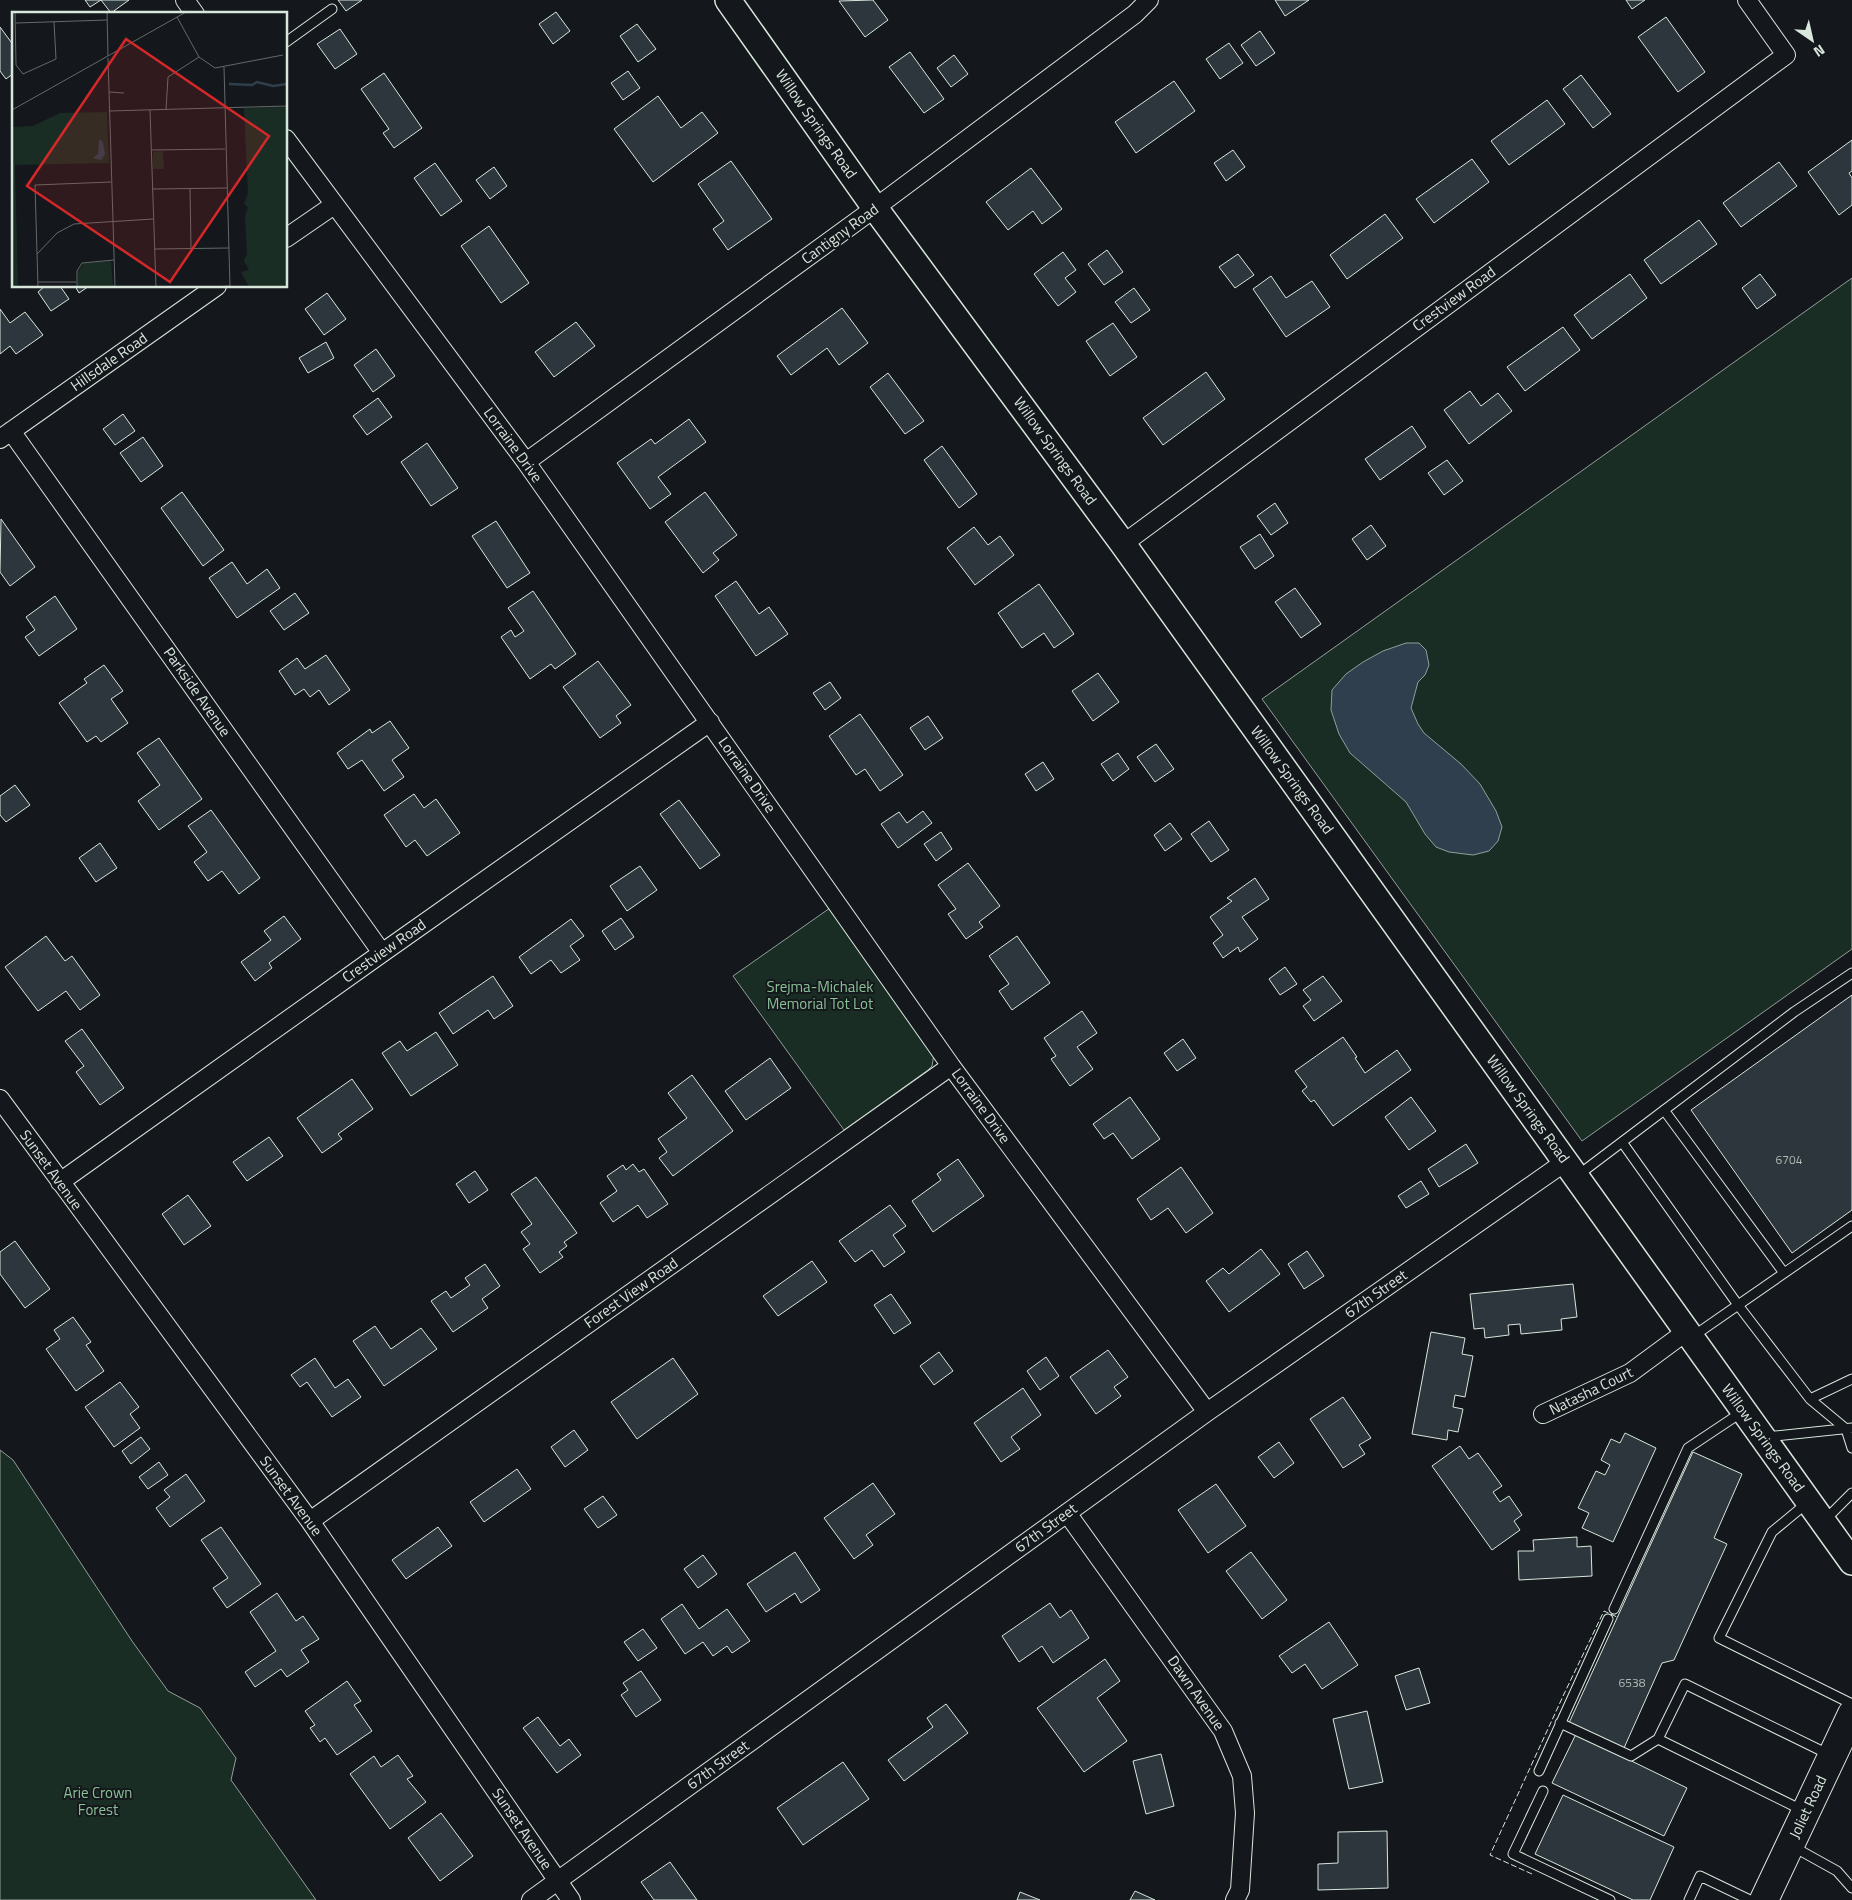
<svg xmlns="http://www.w3.org/2000/svg" width="1852" height="1900" font-family="'Titillium Web',sans-serif">
  <style>
    .green { fill: #1a2d24; stroke: #939e99 }
    .water { fill: #2f3f4d; stroke: #939e99 }
    .building { fill: #2c363c; stroke: #d8e6dc }
    .lines { fill: none; stroke-linecap: round; stroke-linejoin: round }
    .lane-casing { stroke: #d8e6dc; stroke-width: 11 }
    .street-casing { stroke: #d8e6dc; stroke-width: 20 }
    .secondary-casing { stroke: #d8e6dc; stroke-width: 28 }
    .primary-casing { stroke: #d8e6dc; stroke-width: 30 }
    .lane { stroke: #14181c; stroke-width: 9 }
    .street { stroke: #14181c; stroke-width: 18 }
    .secondary { stroke: #14181c; stroke-width: 25 }
    .primary { stroke: #14181c; stroke-width: 28 }
    .fence { stroke: #d8e6dc; stroke-width: 1; stroke-dasharray: 6 2.5; stroke-linecap: butt }
    .labels { text-anchor: middle; stroke-width: 4; stroke-linejoin: round; paint-order: stroke }
    .number-label { font-size: 12px; fill: #adbab4 }
    .street-label { font-size: 15px; fill: #d8e6dc; stroke: #14181c }
    .park-label { font-size: 15px; fill: #8ac095; stroke: #14181c }
    .inset-river { fill: none; stroke: #2f3f4d; stroke-width: 2.5 }
    .inset-road { fill: none; stroke: #626a69; stroke-width: 1 }
    .view { fill: #d62828; fill-opacity: 0.15; stroke: #d62828; stroke-width: 2.5 }
    .inset-edge { fill: none; stroke: #d8e6dc; stroke-width: 2.5 }
  </style>
  <rect width="100%" height="100%" fill="#14181c"/>
  <path class="green" d="M1852 278V949L1582 1141 1262 699Z
    M830 908 934 1054 932 1066 928 1070 844 1130 733 976Z
    M0 1450 13 1460 132 1641 168 1691 200 1708 236 1758 231 1780 316 1900H0Z"/>
  <path class="water" d="M1406 643H1419L1426 650 1429 665 1425 675 1418 682 1411 708 1418 724 1424 733 1461 764 1480 784 1496 811 1502 827 1498 841 1489 851 1473 855 1449 852 1436 847 1425 834 1406 802 1350 753 1339 734 1331 710 1332 690 1346 674 1363 662 1383 651Z"/>
  <path class="building" d="M85 0H101L90 7Z
    M101 0H129L111 13Z
    M338 0H362L346 11Z
    M873 0 888 20 865 37 839 1Z
    M1275 0H1309L1285 16Z
    M1626 0H1645L1632 9Z
    M556 12 570 31 553 44 539 24Z
    M1666 17 1705 72 1678 92 1638 37Z
    M637 24 656 49 638 62 620 36Z
    M0 27 14 46V73L6 79 0 71Z
    M340 29 357 54 335 69 317 44Z
    M1260 31 1275 53 1256 66 1241 45Z
    M1229 43 1243 63 1220 79 1206 59Z
    M910 52 944 99 924 113 889 67Z
    M954 55 968 74 951 87 937 68Z
    M628 71 640 88 623 100 611 83Z
    M384 73 422 128 394 148 383 133 389 129 361 89Z
    M1581 75 1611 114 1593 128 1563 89Z
    M1174 81 1195 111 1136 153 1115 122Z
    M658 96 681 128 702 112 718 133 653 182 614 129Z
    M1547 100 1565 124 1509 165 1491 141Z
    M1852 140V171L1849 173 1852 178V205L1839 215 1808 172Z
    M1233 150 1245 167 1226 181 1214 163Z
    M1472 159 1489 182 1434 223 1416 199Z
    M731 161 772 219 728 250 713 229 724 221 698 184Z
    M1779 162 1797 186 1741 227 1723 203Z
    M435 163 462 201 441 216 414 178Z
    M494 167 507 186 490 199 476 180Z
    M1031 168 1062 209 1042 224 1033 211 1008 230 986 202Z
    M1385 214 1403 238 1347 279 1330 255Z
    M1699 220 1717 244 1661 284 1644 260Z
    M489 226 529 283 501 303 461 246Z
    M1107 250 1123 272 1104 285 1088 264Z
    M1063 252 1076 270 1065 278 1076 292 1058 306 1034 274Z
    M1238 254 1254 275 1235 288 1219 267Z
    M1630 274 1647 298 1592 339 1574 315Z
    M1760 274 1776 295 1757 309 1742 288Z
    M1271 276 1286 298 1312 281 1330 307 1286 337 1253 289Z
    M45 286H60L69 299 51 311 38 292Z
    M75 286H89L79 293Z
    M1134 288 1150 310 1131 323 1115 302Z
    M327 293 346 319 324 335 305 309Z
    M842 308 868 343 839 365 827 348 791 375 777 356Z
    M0 309 10 323 25 312 43 335 16 354 10 346 0 354Z
    M576 322 595 346 554 377 535 352Z
    M1113 323 1137 357 1110 376 1086 341Z
    M1563 327 1580 350 1525 391 1507 367Z
    M326 342 334 358 308 373 299 358Z
    M376 349 395 376 373 392 354 365Z
    M1206 372 1225 399 1163 445 1143 418Z
    M888 373 924 421 905 434 870 387Z
    M1470 391 1481 406 1498 393 1512 411 1469 444 1444 410Z
    M378 398 392 417 367 435 353 416Z
    M123 414 135 431 115 445 103 429Z
    M689 419 706 442 658 477 671 494 650 509 617 463 651 439 655 444Z
    M1412 426 1426 447 1380 480 1365 459Z
    M143 437 163 466 141 482 120 453Z
    M427 443 458 488 431 506 401 462Z
    M942 446 977 494 959 508 924 460Z
    M1447 460 1463 481 1444 495 1428 473Z
    M182 492 224 550 203 566 161 508Z
    M705 492 737 535 713 553 719 560 703 573 665 522Z
    M1275 503 1288 523 1271 535 1257 516Z
    M1 519 35 567 10 586 0 572Z
    M496 521 530 573 507 588 472 536Z
    M1371 525 1386 546 1367 560 1352 539Z
    M974 527 988 545 1000 536 1014 555 975 585 947 548Z
    M1260 534 1274 556 1255 569 1240 547Z
    M232 562 247 584 267 569 280 588 237 618 209 578Z
    M736 581 759 614 769 607 788 634 756 656 715 596Z
    M1039 584 1074 634 1054 648 1044 633 1022 648 998 613Z
    M1295 588 1321 624 1301 638 1275 602Z
    M533 591 576 654 555 669 551 664 530 679 501 637 511 630 515 637 524 631 508 608Z
    M295 593 309 613 284 630 270 611Z
    M55 596 77 629 39 656 25 637 35 630 26 617Z
    M326 655 350 690 329 705 319 690 310 697 304 689 295 695 279 671 297 658 305 669Z
    M598 661 631 705 616 716 621 723 600 738 563 687Z
    M104 665 123 691 111 699 128 723 101 742 96 736 87 742 59 703 87 683 84 679Z
    M1098 673 1119 702 1093 721 1072 691Z
    M830 682 841 698 825 710 813 693Z
    M860 714 903 775 880 791 865 769 856 775 829 736Z
    M928 716 943 738 925 750 910 728Z
    M390 721 409 748 392 760 404 777 384 791 362 760 348 769 337 753 370 729 372 733Z
    M159 738 202 799 159 830 138 801 160 785 137 753Z
    M1156 744 1174 769 1155 782 1137 757Z
    M1118 753 1129 769 1113 781 1101 764Z
    M1043 762 1054 779 1036 791 1025 774Z
    M15 785 30 805 6 822 0 815V796Z
    M414 794 424 808 436 799 460 833 427 856 415 840 406 847 384 815Z
    M679 800 720 855 700 869 660 814Z
    M211 810 260 878 239 894 222 871 208 881 194 862 207 852 188 826Z
    M923 811 932 823 898 848 881 824 899 812 907 823Z
    M1209 821 1229 850 1211 862 1191 834Z
    M1170 823 1182 839 1165 851 1154 835Z
    M941 832 952 849 936 861 924 844Z
    M100 843 117 868 96 882 79 858Z
    M968 863 1000 906 979 922 983 927 966 939 948 914 956 909 938 885Z
    M640 866 657 890 627 911 610 886Z
    M1255 878 1269 899 1242 917 1258 939 1240 952 1238 947 1223 958 1213 943 1223 935 1210 917 1232 901 1227 898Z
    M284 916 301 939 269 963 272 968 255 981 241 962 271 940 264 931Z
    M621 918 634 937 615 950 602 931Z
    M571 919 584 936 570 946 580 960 561 973 551 960 531 974 519 957Z
    M46 936 65 961 72 956 100 995 80 1010 66 991 38 1011 5 967Z
    M1017 936 1050 983 1012 1010 999 991 1009 984 989 956Z
    M1285 967 1297 984 1280 995 1269 979Z
    M493 976 513 1006 494 1019 488 1010 453 1034 439 1013Z
    M1323 976 1342 1001 1314 1021 1303 1006 1311 1000 1303 990Z
    M1852 995V1210L1792 1253 1691 1110Z
    M1082 1011 1097 1033 1077 1047 1093 1069 1070 1086 1051 1059 1056 1056 1044 1038Z
    M82 1029 124 1088 100 1105 76 1072 84 1066 65 1041Z
    M436 1032 458 1065 411 1096 382 1053 400 1041 407 1051Z
    M1343 1037 1357 1057 1355 1058 1365 1073 1397 1050 1411 1070 1333 1126 1314 1100 1311 1102 1302 1091 1307 1087 1295 1071Z
    M1183 1039 1196 1058 1177 1071 1164 1053Z
    M770 1058 791 1088 746 1120 725 1091Z
    M692 1075 733 1131 673 1176 659 1158 667 1152 658 1139 687 1118 668 1093Z
    M352 1079 373 1109 338 1134 342 1139 322 1153 297 1118Z
    M1130 1097 1160 1139 1132 1159 1113 1133 1104 1139 1093 1124Z
    M1411 1097 1436 1131 1409 1150 1385 1117Z
    M269 1137 283 1156 247 1181 233 1162Z
    M1466 1144 1478 1163 1439 1187 1428 1169Z
    M958 1159 984 1196 933 1232 912 1201 941 1180 937 1174Z
    M633 1164 639 1172 644 1169 668 1204 647 1218 638 1205 613 1222 600 1203 617 1191 607 1176 623 1165 626 1170Z
    M1181 1167 1213 1213 1186 1233 1168 1208 1151 1220 1137 1199Z
    M475 1171 488 1190 469 1203 456 1184Z
    M536 1177 577 1233 564 1242 567 1246 559 1252 563 1257 540 1273 523 1249 530 1244 521 1232 532 1224 511 1194Z
    M1421 1181 1429 1194 1406 1208 1398 1196Z
    M188 1195 211 1226 184 1245 162 1214Z
    M890 1205 906 1226 893 1235 905 1252 884 1267 872 1250 855 1262 839 1241Z
    M15 1241 50 1289 25 1308 0 1274V1252Z
    M1261 1249 1280 1274 1229 1312 1206 1281 1223 1268 1229 1274Z
    M1307 1251 1324 1276 1304 1289 1288 1264Z
    M812 1261 827 1282 778 1316 763 1296Z
    M485 1264 500 1286 482 1299 488 1308 453 1332 431 1301 446 1291 451 1298 470 1285 465 1278Z
    M1573 1284 1577 1317 1561 1319 1562 1330 1521 1334 1520 1324 1508 1325 1509 1335 1485 1338 1484 1328 1474 1329 1470 1294Z
    M891 1294 911 1323 894 1334 874 1305Z
    M73 1317 91 1342 86 1345 104 1371 76 1391 46 1349 60 1339 54 1330Z
    M375 1326 391 1349 421 1328 437 1349 384 1386 353 1341Z
    M1431 1332 1465 1338 1462 1354 1473 1356 1465 1397 1455 1395 1453 1407 1463 1409 1458 1432 1448 1430 1447 1440 1412 1434Z
    M1108 1350 1128 1377 1114 1387 1121 1396 1096 1414 1070 1377Z
    M939 1352 953 1371 934 1385 920 1366Z
    M1046 1357 1059 1376 1040 1390 1027 1371Z
    M315 1358 335 1388 348 1379 361 1397 332 1417 307 1382 300 1387 291 1375Z
    M673 1358 698 1394 637 1439 611 1402Z
    M120 1382 139 1407 130 1414 140 1428 114 1447 85 1407Z
    M1023 1388 1041 1415 1011 1437 1020 1449 1001 1462 974 1423Z
    M1343 1397 1371 1438 1359 1445 1365 1454 1343 1468 1310 1419Z
    M574 1430 588 1450 565 1467 551 1447Z
    M1625 1433 1656 1448 1613 1542 1582 1528 1589 1513 1578 1508 1596 1471 1605 1475 1610 1465 1601 1460 1611 1439 1620 1443Z
    M141 1437 150 1449 131 1464 122 1451Z
    M1279 1442 1294 1463 1274 1478 1258 1457Z
    M1460 1446 1469 1459 1478 1453 1502 1486 1493 1492 1500 1502 1509 1496 1522 1515 1514 1521 1520 1530 1492 1550 1432 1466Z
    M1693 1452 1742 1474 1714 1538 1727 1544 1674 1660 1662 1663 1624 1748 1569 1723Z
    M159 1462 168 1475 148 1489 139 1477Z
    M517 1469 531 1489 484 1522 470 1502Z
    M186 1474 205 1501 170 1527 156 1508 170 1497 164 1490Z
    M873 1483 895 1514 866 1535 873 1545 854 1559 824 1518Z
    M1216 1484 1246 1526 1208 1553 1178 1510Z
    M603 1496 617 1515 598 1528 584 1509Z
    M221 1527 261 1584 227 1608 213 1588 228 1578 201 1540Z
    M438 1527 452 1546 406 1579 392 1560Z
    M1577 1537V1547L1591 1546 1592 1576 1519 1580 1518 1551H1534L1533 1540Z
    M795 1552 820 1590 801 1603 795 1593 766 1612 747 1584Z
    M1251 1552 1287 1600 1262 1619 1226 1571Z
    M703 1555 717 1574 698 1588 684 1569Z
    M277 1593 296 1621 303 1616 319 1639 301 1650 309 1662 287 1677 281 1669 255 1687 245 1672 276 1651 250 1612Z
    M1050 1603 1060 1618 1071 1610 1089 1638 1053 1663 1042 1646 1019 1662 1002 1636Z
    M682 1604 699 1629 727 1609 750 1641 732 1653 727 1646 713 1656 703 1642 685 1654 661 1619Z
    M1329 1622 1358 1665 1322 1689 1305 1664 1292 1673 1279 1656Z
    M643 1629 657 1648 638 1661 624 1642Z
    M1105 1659 1120 1681 1097 1698 1127 1741 1084 1772 1037 1708Z
    M1419 1668 1430 1703 1406 1710 1395 1676Z
    M641 1671 661 1700 636 1717 621 1695 628 1690 623 1683Z
    M347 1681 361 1701 354 1705 372 1731 337 1755 325 1738 320 1742 310 1728 315 1725 305 1711Z
    M946 1704 968 1733 904 1781 888 1760 933 1727 927 1718Z
    M1367 1711 1383 1782 1349 1789 1333 1719Z
    M538 1717 560 1746 569 1739 581 1755 557 1773 523 1728Z
    M1576 1734 1687 1788 1664 1836 1552 1783Z
    M1161 1754 1174 1806 1146 1814 1133 1761Z
    M398 1755 413 1776 407 1779 426 1802 390 1829 350 1774 374 1756 381 1767Z
    M843 1762 869 1799 803 1845 777 1808Z
    M1563 1795 1674 1847 1650 1900H1633L1535 1854Z
    M441 1813 473 1856 440 1881 408 1838Z
    M1387 1831 1388 1888 1318 1890V1864L1338 1863V1832Z
    M670 1862 697 1900H654L641 1882Z
    M1135 1891 1155 1900H1130Z
    M1020 1892 1040 1900H1017Z"/>
  <g class="lines">
    <defs>
      <path id="lane" d="M286 42 332 9
        M1664 1110 1784 1273
        M1622 1142 1738 1305 1810 1399 1846 1429 1852 1448
        M1577 1176 1794 1012 1852 973
        M1692 1337 1852 1226
        M1810 1399 1852 1379
        M1765 1437 1852 1428
        M1807 1503 1772 1532 1719 1638 1852 1704
        M1824 1521 1852 1493
        M1614 1609 1688 1448 1742 1412
        M1560 1723 1631 1756 1658 1739
        M1539 1771 1608 1619
        M1543 1791 1513 1854 1610 1900
        M1804 1811 1658 1739 1685 1684 1830 1755
        M1792 1846 1837 1871 1852 1888
        M1689 1900 1700 1876 1750 1900"/>
      <path id="street" d="M185 0 195 14
        M286 139 526 462 951 1066 1207 1412
        M286 238 334 205
        M11 431 382 953
        M0 439 217 286
        M526 462 875 208 1135 14 1149 0
        M1123 544 1786 55 1747 0
        M0 1099 310 1521 571 1900
        M60 1182 382 953 710 722
        M1543 1414 1630 1373 1687 1331
        M1067 1513 1223 1731 1242 1776 1245 1813 1240 1890 1235 1900
        M310 1521 951 1066
        M531 1900 1207 1412 1565 1162"/>
      <path id="secondary" d="M728 0 875 208 1123 544 1852 1562"/>
      <path id="primary" d="M1764 1900 1852 1714"/>
    </defs>
    <use href="#lane" class="lane-casing"/>
    <use href="#street" class="street-casing"/>
    <use href="#secondary" class="secondary-casing"/>
    <use href="#primary" class="primary-casing"/>
    <use href="#lane" class="lane"/>
    <use href="#street" class="street"/>
    <use href="#secondary" class="secondary"/>
    <use href="#primary" class="primary"/>
    <path class="fence" d="M1532 1874 1490 1855 1564 1694 1604 1611 1617 1617"/>
  </g>
  <g class="labels">
    <g class="number-label">
      <text x="1789" y="1164">6704</text>
      <text x="1632" y="1687">6538</text>
    </g>
    <g class="street-label">
      <text transform="translate(816 124) rotate(55)" y="5">Willow Springs Road</text>
      <text transform="translate(840 234) rotate(-36)" y="5">Cantigny Road</text>
      <text transform="translate(1454 299) rotate(-36)" y="5">Crestview Road</text>
      <text transform="translate(109 362) rotate(-35)" y="5">Hillsdale Road</text>
      <text transform="translate(513 445) rotate(54)" y="5">Lorraine Drive</text>
      <text transform="translate(1055 451) rotate(54)" y="5">Willow Springs Road</text>
      <text transform="translate(197 692) rotate(55)" y="5">Parkside Avenue</text>
      <text transform="translate(747 775) rotate(55)" y="5">Lorraine Drive</text>
      <text transform="translate(1292 780) rotate(54)" y="5">Willow Springs Road</text>
      <text transform="translate(384 951) rotate(-35)" y="5">Crestview Road</text>
      <text transform="translate(981 1106) rotate(54)" y="5">Lorraine Drive</text>
      <text transform="translate(1528 1109) rotate(54)" y="5">Willow Springs Road</text>
      <text transform="translate(51 1170) rotate(54)" y="5">Sunset Avenue</text>
      <text transform="translate(631 1293) rotate(-35)" y="5">Forest View Road</text>
      <text transform="translate(1376 1294) rotate(-35)" y="5">67th Street</text>
      <text transform="translate(1591 1391) rotate(-26)" y="5">Natasha Court</text>
      <text transform="translate(1763 1438) rotate(54)" y="5">Willow Springs Road</text>
      <text transform="translate(291 1496) rotate(54)" y="5">Sunset Avenue</text>
      <text transform="translate(1046 1528) rotate(-36)" y="5">67th Street</text>
      <text transform="translate(1196 1693) rotate(55)" y="5">Dawn Avenue</text>
      <text transform="translate(718 1765) rotate(-36)" y="5">67th Street</text>
      <text transform="translate(1808 1807) rotate(-65)" y="5">Joliet Road</text>
      <text transform="translate(522 1829) rotate(56)" y="5">Sunset Avenue</text>
    </g>
    <g class="park-label">
      <text x="820" y="992">Srejma-Michalek<tspan x="820" dy="17">Memorial Tot Lot</tspan></text>
      <text x="98" y="1798">Arie Crown<tspan x="98" dy="17">Forest</tspan></text>
    </g>
  </g>
  <g transform="translate(12 12)">
    <rect width="275" height="275" fill="#14181c"/>
    <path d="M275 95V275H237L229 260 237 258 232 249 235 242 233 205 236 195 232 192 236 181 232 96ZM95 100 97 151 3 153 6 275H0V115L21 114 48 101ZM151 139 152 157H141V140ZM99 249 101 275H66V260L72 251Z" fill="#1a2d24"/>
    <path d="M87 127 91 130 93 142 89 148 81 146 86 142Z" fill="#2f3f4d"/>
    <path class="inset-river" d="M217 72 240 73 245 70 261 74 275 72"/>
    <path class="inset-road" d="M3 0 4 53 11 62 44 47 42 10M95 0 96 44M165 5 187 45 203 56 271 43M4 11 95 8M96 46 103 275M212 55 218 275M97 80 112 81M0 98 174 0M138 98 144 275M154 98 156 65 187 45M97 99 275 94M140 138 213 137M141 177 215 176M178 177 179 236M143 237 217 236M25 242 45 221 62 212 141 207M26 270H64M26 275 23 173 99 170M65 275V259L70 251 102 248M199 275 218 274"/>
    <path class="view" d="M114 27 257 124 158 270 15 174Z"/>
    <rect width="275" height="275" class="inset-edge"/>
  </g>
  <g transform="translate(1812 40) rotate(146)" stroke="#14181c" stroke-width="4" paint-order="stroke">
  <path d="M0-4L9 19L0 12L-9 19Z" fill="#d8e6dc"/>
  <text y="-8" font-size="14" font-weight="bold" text-anchor="middle" fill="#d8e6dc">N</text>
  </g>
</svg>
